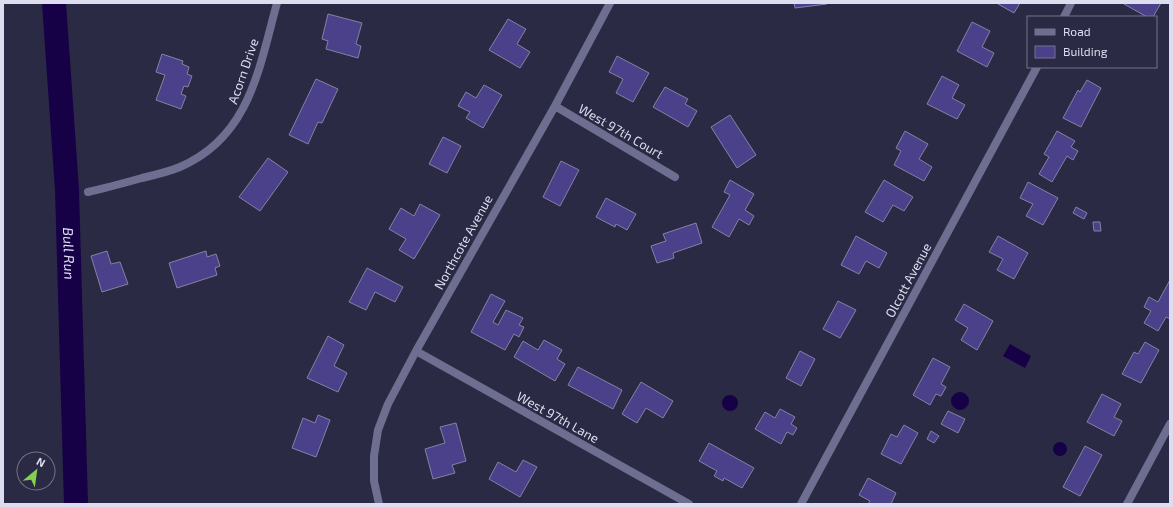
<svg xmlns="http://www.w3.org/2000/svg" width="1173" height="507" font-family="'Exo 2',sans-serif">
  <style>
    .water { fill: #160046 }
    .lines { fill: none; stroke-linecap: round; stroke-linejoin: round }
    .river { stroke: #160046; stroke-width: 24 }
    .building { fill: #4a418a; stroke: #8382a3 }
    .street { stroke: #6e6e90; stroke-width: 8 }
    .labels { text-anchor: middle; stroke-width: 3; stroke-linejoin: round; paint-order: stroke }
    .street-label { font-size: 13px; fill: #ddddef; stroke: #2b2a45 }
    .water-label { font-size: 14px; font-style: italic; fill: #e1e1f6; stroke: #2b2a45 }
  </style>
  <rect width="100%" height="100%" fill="#2b2a45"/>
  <path class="water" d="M1010 344 1031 356 1025 368 1003 356Z
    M951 401a9 9 0 1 1 18 0a9 9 0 1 1-18 0Z
    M722 403a8 8 0 1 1 16 0a8 8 0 1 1-16 0Z
    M1053 449a7 7 0 1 1 14 0a7 7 0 1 1-14 0Z"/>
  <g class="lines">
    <path class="river" id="s1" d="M54 3 67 190 76 504"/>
  </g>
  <path class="building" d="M794 3H827V4L795 8Z
    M998 3H1020L1014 13 998 4Z
    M1125 3H1161L1153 17H1147L1124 4Z
    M328 14 362 23 356 44 361 46 358 58 326 49 328 41 322 39Z
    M508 19 526 29 517 44 530 52 520 68 489 50Z
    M972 22 990 31 982 47 994 53 987 67 957 51Z
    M162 54 183 61 182 64 189 67 187 74 192 76 188 87 184 86 181 94 186 96 181 109 156 100 165 75 156 72Z
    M617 56 649 73 633 102 616 93 623 79 609 72Z
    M942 76 959 85 952 98 965 105 957 119 927 104Z
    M316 79 338 89 322 123 318 122 308 144 289 135Z
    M1087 80 1101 88 1081 127 1063 118 1078 90 1080 92Z
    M484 85 502 95 483 128 466 118 470 112 458 106 466 92 476 98Z
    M665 87 688 99 685 104 697 111 688 127 653 107Z
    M730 115 756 155 737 168 711 127Z
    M905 131 928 144 919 159 932 167 924 181 894 165 901 151 896 148Z
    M1057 131 1075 141 1071 147 1078 151 1073 160 1067 156 1052 182 1039 174 1049 157 1044 154Z
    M443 137 461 146 447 173 429 164Z
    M268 158 288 172 260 211 239 197Z
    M561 161 579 170 560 206 543 197Z
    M730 180 754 194 745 210 754 216 749 225 739 219 729 237 712 227 730 195 724 192Z
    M884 180 913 197 904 211 893 205 883 222 865 212Z
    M1028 182 1058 198 1043 225 1026 216 1033 204 1020 198Z
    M606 198 636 214 627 230 616 224 615 227 596 217Z
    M420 204 440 215 414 259 399 250 406 239 389 229 401 208 414 216Z
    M1076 207 1087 213 1084 219 1073 213Z
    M1093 222H1100L1101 231H1094Z
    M696 223 702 243 673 253 674 258 657 263 651 246 666 241 663 234Z
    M856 236 887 253 879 268 866 261 859 274 841 265Z
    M998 236 1028 253 1014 279 997 270 1003 259 989 252Z
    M107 251 111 264 120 262 128 284 102 292 91 256Z
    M206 251 207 257 216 254 220 266 215 268 217 275 177 288 169 263Z
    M367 268 403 287 395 302 375 292 366 310 349 302Z
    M1170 280V319L1166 317 1158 331 1144 323 1151 311 1144 307 1149 297 1158 302Z
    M491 294 505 301 493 322 498 325 506 310 523 318 519 325 524 327 519 337 514 334 505 350 471 332Z
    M838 301 856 310 840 338 823 329Z
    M964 304 993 321 977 350 961 340 968 328 955 320Z
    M328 336 344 345 334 366 347 373 338 392 307 378Z
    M544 340 562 350 557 359 565 364 555 381 514 357 523 341 538 350Z
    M1145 342 1159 350 1141 383 1122 374 1134 352 1138 354Z
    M800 351 815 359 801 386 786 378Z
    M933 358 950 367 941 384 946 387 941 396 936 394 930 405 913 395Z
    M578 367 622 390 613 409 568 385Z
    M641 382 673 401 663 418 646 408 637 423 622 414Z
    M1102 394 1121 404 1114 417 1122 421 1114 436 1087 422Z
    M780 409 795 417 791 424 797 428 793 435 787 432 781 444 755 429 765 412 775 418Z
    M948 411 965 419 958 433 941 424Z
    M318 415 330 420 316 457 292 448 303 418 315 423Z
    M456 423 466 461 452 465 455 473 433 479 425 449 445 443 440 427Z
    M904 425 918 433 901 464 881 454 891 434 897 437Z
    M931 431 939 436 934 443 927 439Z
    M709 443 754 468 742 488 724 478 723 481 714 476 717 471 699 461Z
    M1085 446 1102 455 1080 496 1063 487Z
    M523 460 537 467 520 497 489 479 498 462 516 472Z
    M868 478 896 493 891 504H868L870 501 859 495Z"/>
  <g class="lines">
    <path class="street" d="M1064 17 1071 3
      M555 106 675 177
      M88 192C106 188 124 183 142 178 155 175 168 172 180 167 250 137 259 68 277 3
      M416 351 689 504
      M379 504 374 481V456L378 430 388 404 416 351 555 106 610 3
      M801 504 1037 67
      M1127 504 1170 424"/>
  </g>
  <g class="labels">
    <g class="street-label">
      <text transform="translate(243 71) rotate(-71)" y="5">Acorn Drive</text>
      <text transform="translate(621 131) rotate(30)" y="5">West 97th Court</text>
      <text transform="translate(463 242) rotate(-61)" y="5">Northcote Avenue</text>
      <text transform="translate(908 280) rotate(-62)" y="5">Olcott Avenue</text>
      <text transform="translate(558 417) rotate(29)" y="5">West 97th Lane</text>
    </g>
    <g class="water-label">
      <text dy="5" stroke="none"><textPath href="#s1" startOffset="251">Bull Run</textPath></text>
    </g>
  </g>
  <rect width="1173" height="507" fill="none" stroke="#ddddef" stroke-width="8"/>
  <rect x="1027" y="16" width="130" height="52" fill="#2b2a45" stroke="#727289"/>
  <rect x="1035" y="29" width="20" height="6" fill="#6e6e90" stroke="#727289"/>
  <text x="1063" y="36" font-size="12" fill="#ddddef">Road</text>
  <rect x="1035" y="46" width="20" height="12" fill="#4a418a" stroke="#727289"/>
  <text x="1063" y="56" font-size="12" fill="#ddddef">Building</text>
  <g transform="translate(36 471) rotate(29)"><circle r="19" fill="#2b2a45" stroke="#727289"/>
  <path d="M0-3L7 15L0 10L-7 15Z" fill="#81d050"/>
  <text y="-6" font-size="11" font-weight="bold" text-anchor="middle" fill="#ddddef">N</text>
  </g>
</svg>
